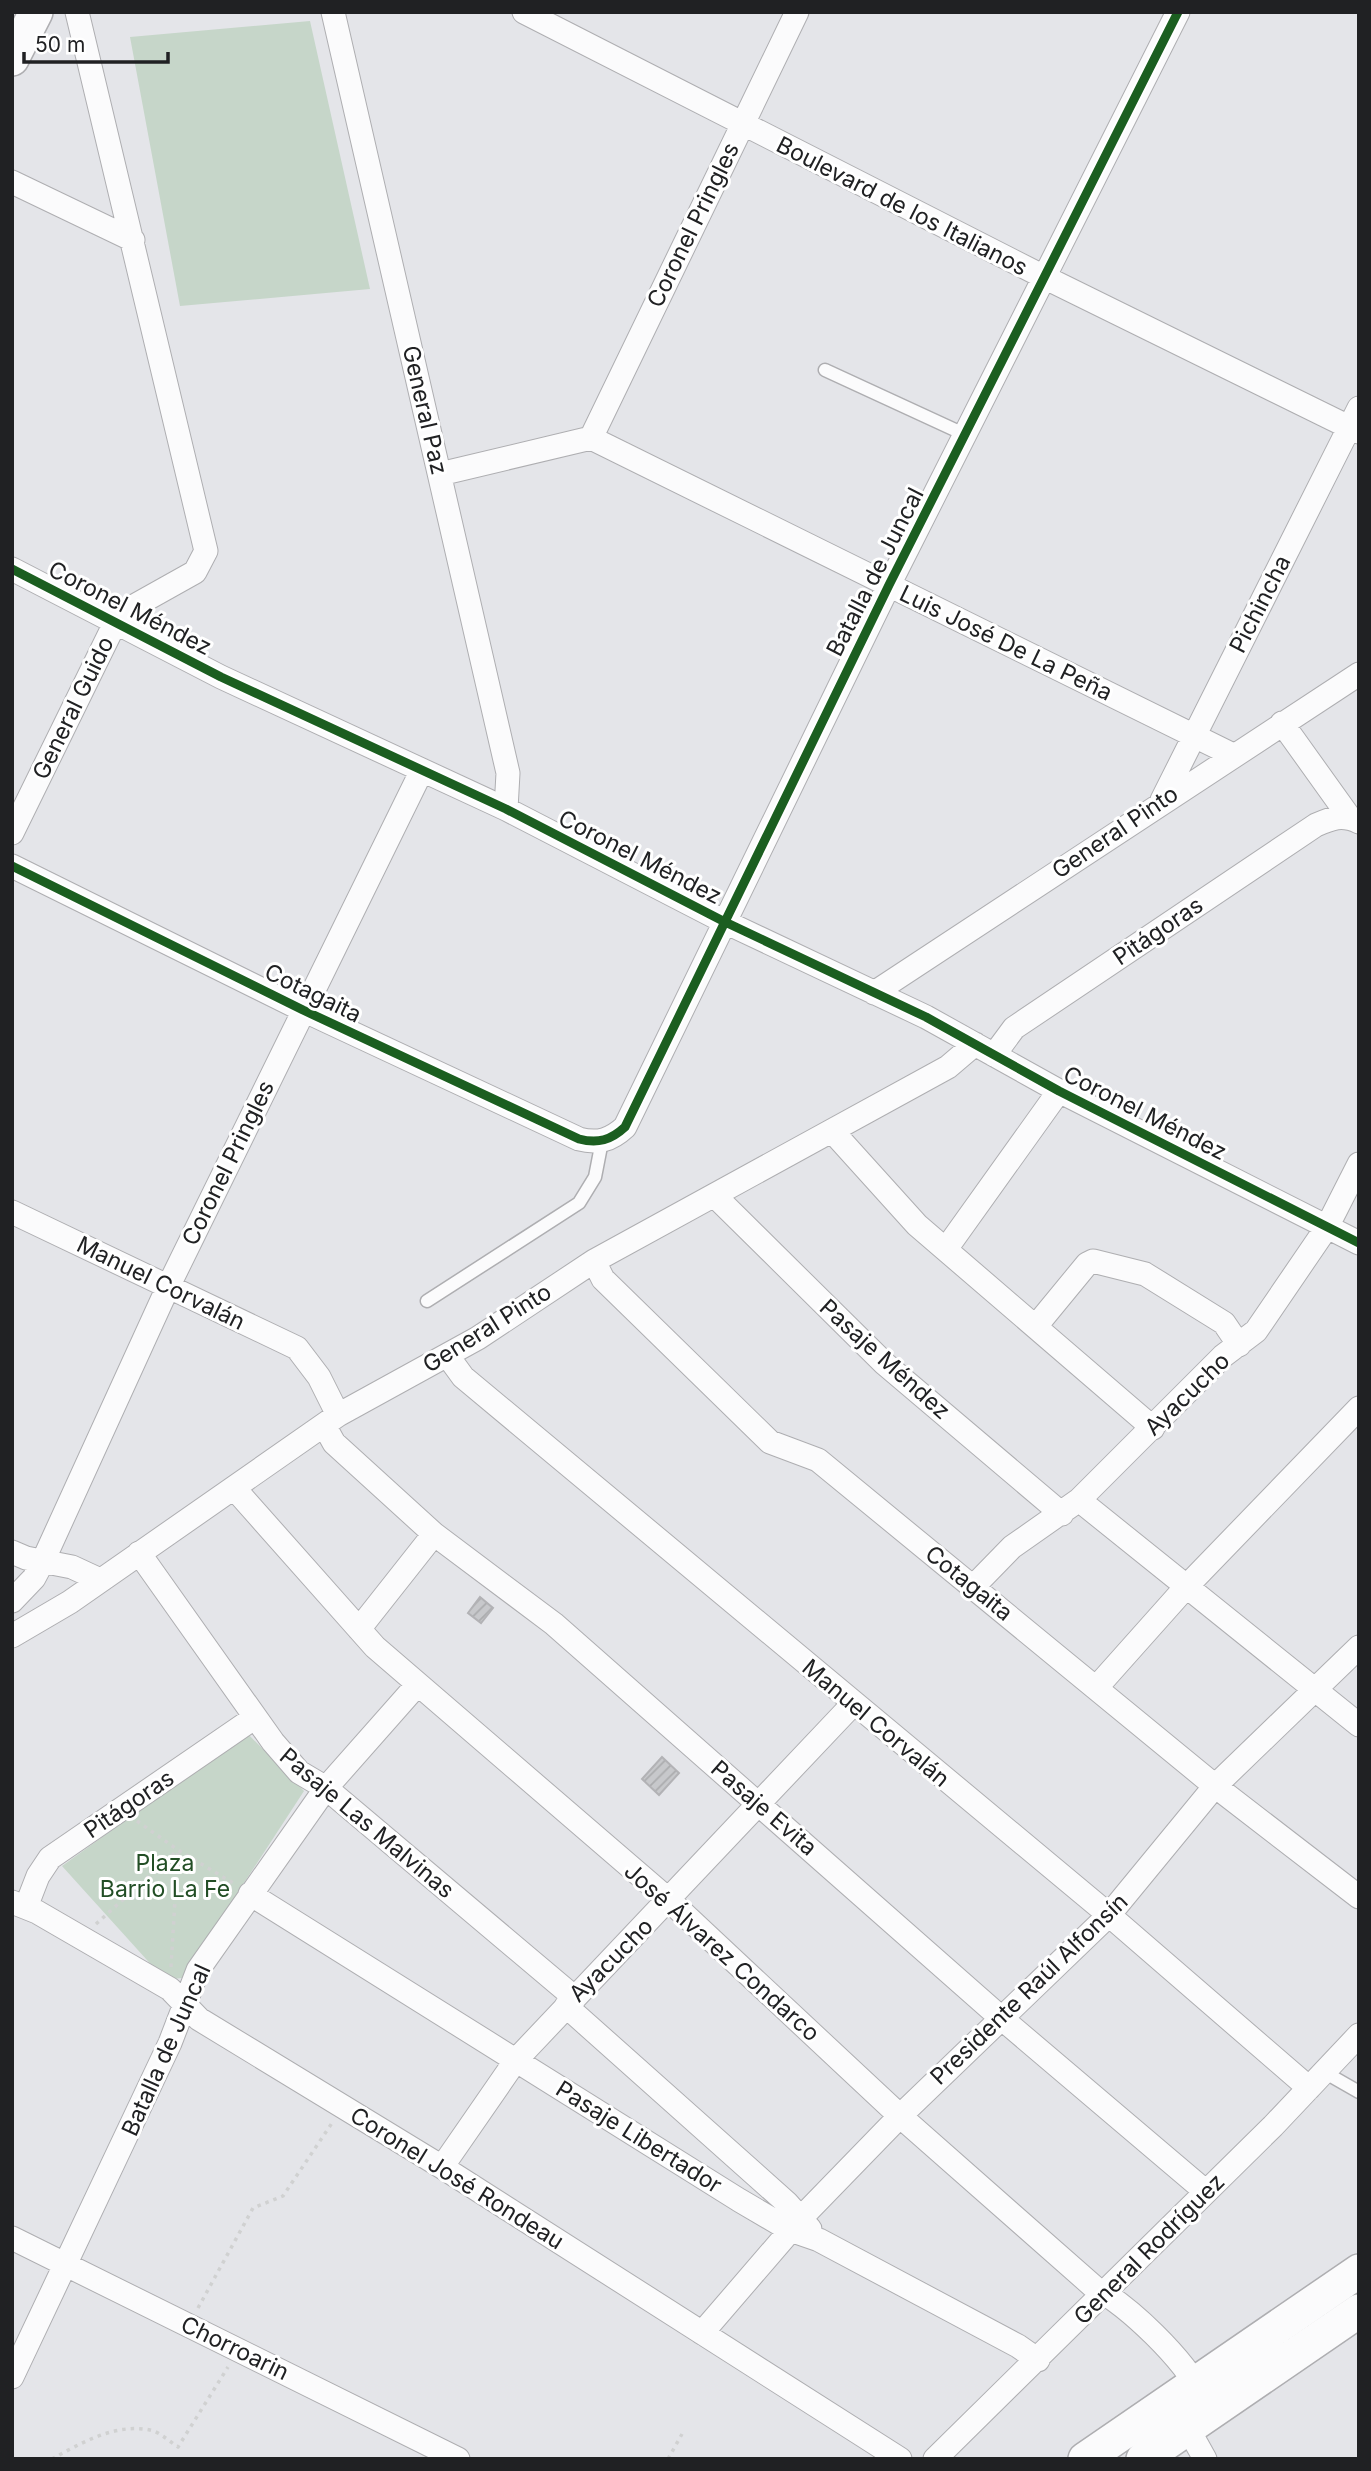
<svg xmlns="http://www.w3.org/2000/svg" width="1371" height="2471" font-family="Inter,sans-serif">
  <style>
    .park { fill: #c6d6c9 }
    .building { fill: url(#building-hatch); stroke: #b2b2b5; stroke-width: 2 }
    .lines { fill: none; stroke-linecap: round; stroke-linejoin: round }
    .service-casing { stroke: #aeaeb1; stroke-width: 15 }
    .minor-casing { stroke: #aeaeb1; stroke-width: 25 }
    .secondary-casing { stroke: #aeaeb1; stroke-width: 36 }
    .path { stroke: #d0d1d1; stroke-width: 3.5; stroke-dasharray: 3.5 5; stroke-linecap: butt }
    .service { stroke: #fbfbfc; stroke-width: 12 }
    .minor { stroke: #fbfbfc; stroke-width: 23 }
    .secondary { stroke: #fbfbfc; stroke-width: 33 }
    .cycleway-casing { stroke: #fff; stroke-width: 13 }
    .cycleway { stroke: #1b5e20; stroke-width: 9 }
    .labels { text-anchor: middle; stroke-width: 6; stroke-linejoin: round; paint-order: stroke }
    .street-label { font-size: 23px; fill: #202123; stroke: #fff }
    .park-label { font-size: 23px; fill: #224e25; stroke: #fff }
  </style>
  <defs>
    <pattern id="building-hatch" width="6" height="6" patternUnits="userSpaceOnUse" patternTransform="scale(1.75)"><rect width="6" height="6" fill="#c7c8cb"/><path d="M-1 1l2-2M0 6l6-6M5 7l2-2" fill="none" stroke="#abacae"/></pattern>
  </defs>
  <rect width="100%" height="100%" fill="#e4e5e9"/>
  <path class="park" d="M310 21 370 289 180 306 130 37Z
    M247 1733 304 1791 182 1978 165 1980 62 1866Z"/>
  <path class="building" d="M480 1597 493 1608 481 1623 468 1613Z
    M662 1757 679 1773 659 1795 642 1779Z"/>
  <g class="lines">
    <defs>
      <path id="service" d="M825 370 966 435
        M427 1301 579 1203 595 1177 602 1141
        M1324 2072 1359 2092"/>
      <path id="minor" d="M333 12 508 773 506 809
        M524 12 1046 278 1359 432
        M12 182 133 240
        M591 438 1233 755
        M591 438 797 12
        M440 474 591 438
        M12 569 221 677 506 809 723 921 926 1017 1059 1091 1359 1243
        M1282 723 1350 818
        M1162 800 1359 408
        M12 833 116 621 136 605 195 572 206 551 77 12
        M12 866 303 1010 579 1139C598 1144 611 1140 625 1127L889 585 1178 12
        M874 993 1359 674
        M994 1055 1014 1028 1316 825C1332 818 1342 814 1359 822
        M833 1132 917 1225 1153 1428
        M715 1196 885 1364 1062 1514
        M12 1212 297 1348 319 1377 338 1415
        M946 1249 1059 1091
        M594 1261 603 1279 770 1442 818 1460 1215 1786 1359 1897
        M1036 1326 1087 1264 1093 1261 1145 1274 1224 1323 1239 1345
        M447 1355 463 1377 1109 1915 1309 2088
        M324 1425 334 1443 434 1534 554 1624 1000 2017 1205 2191
        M234 1488 375 1647 670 1901 900 2116 1094 2287C1130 2307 1183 2358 1202 2395
        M1079 1500 1359 1725
        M12 1552 26 1558 72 1567 100 1580
        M139 1553 273 1742 299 1772 326 1788 575 1998
        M973 1587 1012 1547 1079 1500 1223 1356 1256 1331 1327 1227 1359 1164
        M12 1601 34 1578 43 1561 168 1287 422 770
        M359 1629 434 1534
        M12 1636 70 1602 338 1415 478 1338 594 1261 948 1067 975 1044
        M1096 1688 1186 1587 1359 1408
        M250 1894 739 2200 790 2230 819 2240 1018 2346 1038 2360
        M12 1902 37 1912 170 1989 199 2019 442 2167 900 2459
        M26 1907 38 1876 50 1858 254 1718
        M566 2006 787 2203 810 2229
        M442 2167 516 2060 853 1704
        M12 2238 458 2459
        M702 2333 801 2218 900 2116 1109 1915 1215 1786 1359 1647
        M12 2377 170 2043 198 1970 326 1788 417 1685
        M1181 2416 1205 2459
        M935 2459 1273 2126 1359 2035"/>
      <path id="secondary" d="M12 59 36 12
        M1085 2459 1359 2271
        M1143 2459 1359 2311"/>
    </defs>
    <use href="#service" class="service-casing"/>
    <use href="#minor" class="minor-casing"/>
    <use href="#secondary" class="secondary-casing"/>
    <path class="path" d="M137 1821 178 1850 233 1883
      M96 1924 178 1850
      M171 1967 178 1850
      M198 2308 253 2208 283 2196 332 2123
      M52 2459C81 2443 115 2423 150 2430 160 2432 170 2442 178 2447L228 2367
      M668 2459 682 2434"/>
    <use href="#service" class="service"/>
    <use href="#minor" class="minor"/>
    <use href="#secondary" class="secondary"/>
    <defs>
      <path id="cycleway" d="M12 569 221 677 506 809 723 921 926 1017 1059 1091 1359 1243
        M12 866 303 1010 579 1139C598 1144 611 1140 625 1127L889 585 1178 12"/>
    </defs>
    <use href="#cycleway" class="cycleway-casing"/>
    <use href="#cycleway" class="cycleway"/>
  </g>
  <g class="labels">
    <g class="street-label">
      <text transform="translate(902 206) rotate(27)" y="8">Boulevard de los Italianos</text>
      <text transform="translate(693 225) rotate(-64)" y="8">Coronel Pringles</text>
      <text transform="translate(425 410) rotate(77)" y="8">General Paz</text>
      <text transform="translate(875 572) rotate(-63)" y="8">Batalla de Juncal</text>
      <text transform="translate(1260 604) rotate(-63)" y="8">Pichincha</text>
      <text transform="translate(130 608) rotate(27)" y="8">Coronel Méndez</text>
      <text transform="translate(1006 643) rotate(26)" y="8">Luis José De La Peña</text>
      <text transform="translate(73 708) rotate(-64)" y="8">General Guido</text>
      <text transform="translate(1115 832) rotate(-34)" y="8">General Pinto</text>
      <text transform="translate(640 857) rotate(27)" y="8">Coronel Méndez</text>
      <text transform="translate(1158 931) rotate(-34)" y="8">Pitágoras</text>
      <text transform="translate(313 993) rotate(26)" y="8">Cotagaita</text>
      <text transform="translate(1145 1113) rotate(27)" y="8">Coronel Méndez</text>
      <text transform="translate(228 1163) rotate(-64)" y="8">Coronel Pringles</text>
      <text transform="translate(161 1283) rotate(26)" y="8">Manuel Corvalán</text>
      <text transform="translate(487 1328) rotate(-32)" y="8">General Pinto</text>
      <text transform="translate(885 1359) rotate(42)" y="8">Pasaje Méndez</text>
      <text transform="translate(1187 1394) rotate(-44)" y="8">Ayacucho</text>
      <text transform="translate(969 1583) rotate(39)" y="8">Cotagaita</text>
      <text transform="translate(876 1723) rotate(40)" y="8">Manuel Corvalán</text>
      <text transform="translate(129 1804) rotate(-34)" y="8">Pitágoras</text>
      <text transform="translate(764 1808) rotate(41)" y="8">Pasaje Evita</text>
      <text transform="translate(367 1823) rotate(40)" y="8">Pasaje Las Malvinas</text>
      <text transform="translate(722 1952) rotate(42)" y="8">José Álvarez Condarco</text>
      <text transform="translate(611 1960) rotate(-45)" y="8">Ayacucho</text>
      <text transform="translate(1029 1989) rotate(-44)" y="8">Presidente Raúl Alfonsín</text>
      <text transform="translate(166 2050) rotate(-66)" y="8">Batalla de Juncal</text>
      <text transform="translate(639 2137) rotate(32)" y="8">Pasaje Libertador</text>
      <text transform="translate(457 2178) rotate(32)" y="8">Coronel José Rondeau</text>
      <text transform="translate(1149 2249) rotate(-45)" y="8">General Rodríguez</text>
      <text transform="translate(235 2348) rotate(26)" y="8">Chorroarin</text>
    </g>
    <g class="park-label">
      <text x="165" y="1871">Plaza<tspan x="165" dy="26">Barrio La Fe</tspan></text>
    </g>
  </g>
  <rect width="1371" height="2471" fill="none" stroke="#202123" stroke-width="28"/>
  <path d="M24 52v10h144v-10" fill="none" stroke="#202123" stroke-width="3.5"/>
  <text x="35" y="52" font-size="21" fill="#202123" stroke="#ffffff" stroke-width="5" paint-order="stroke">50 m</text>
</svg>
